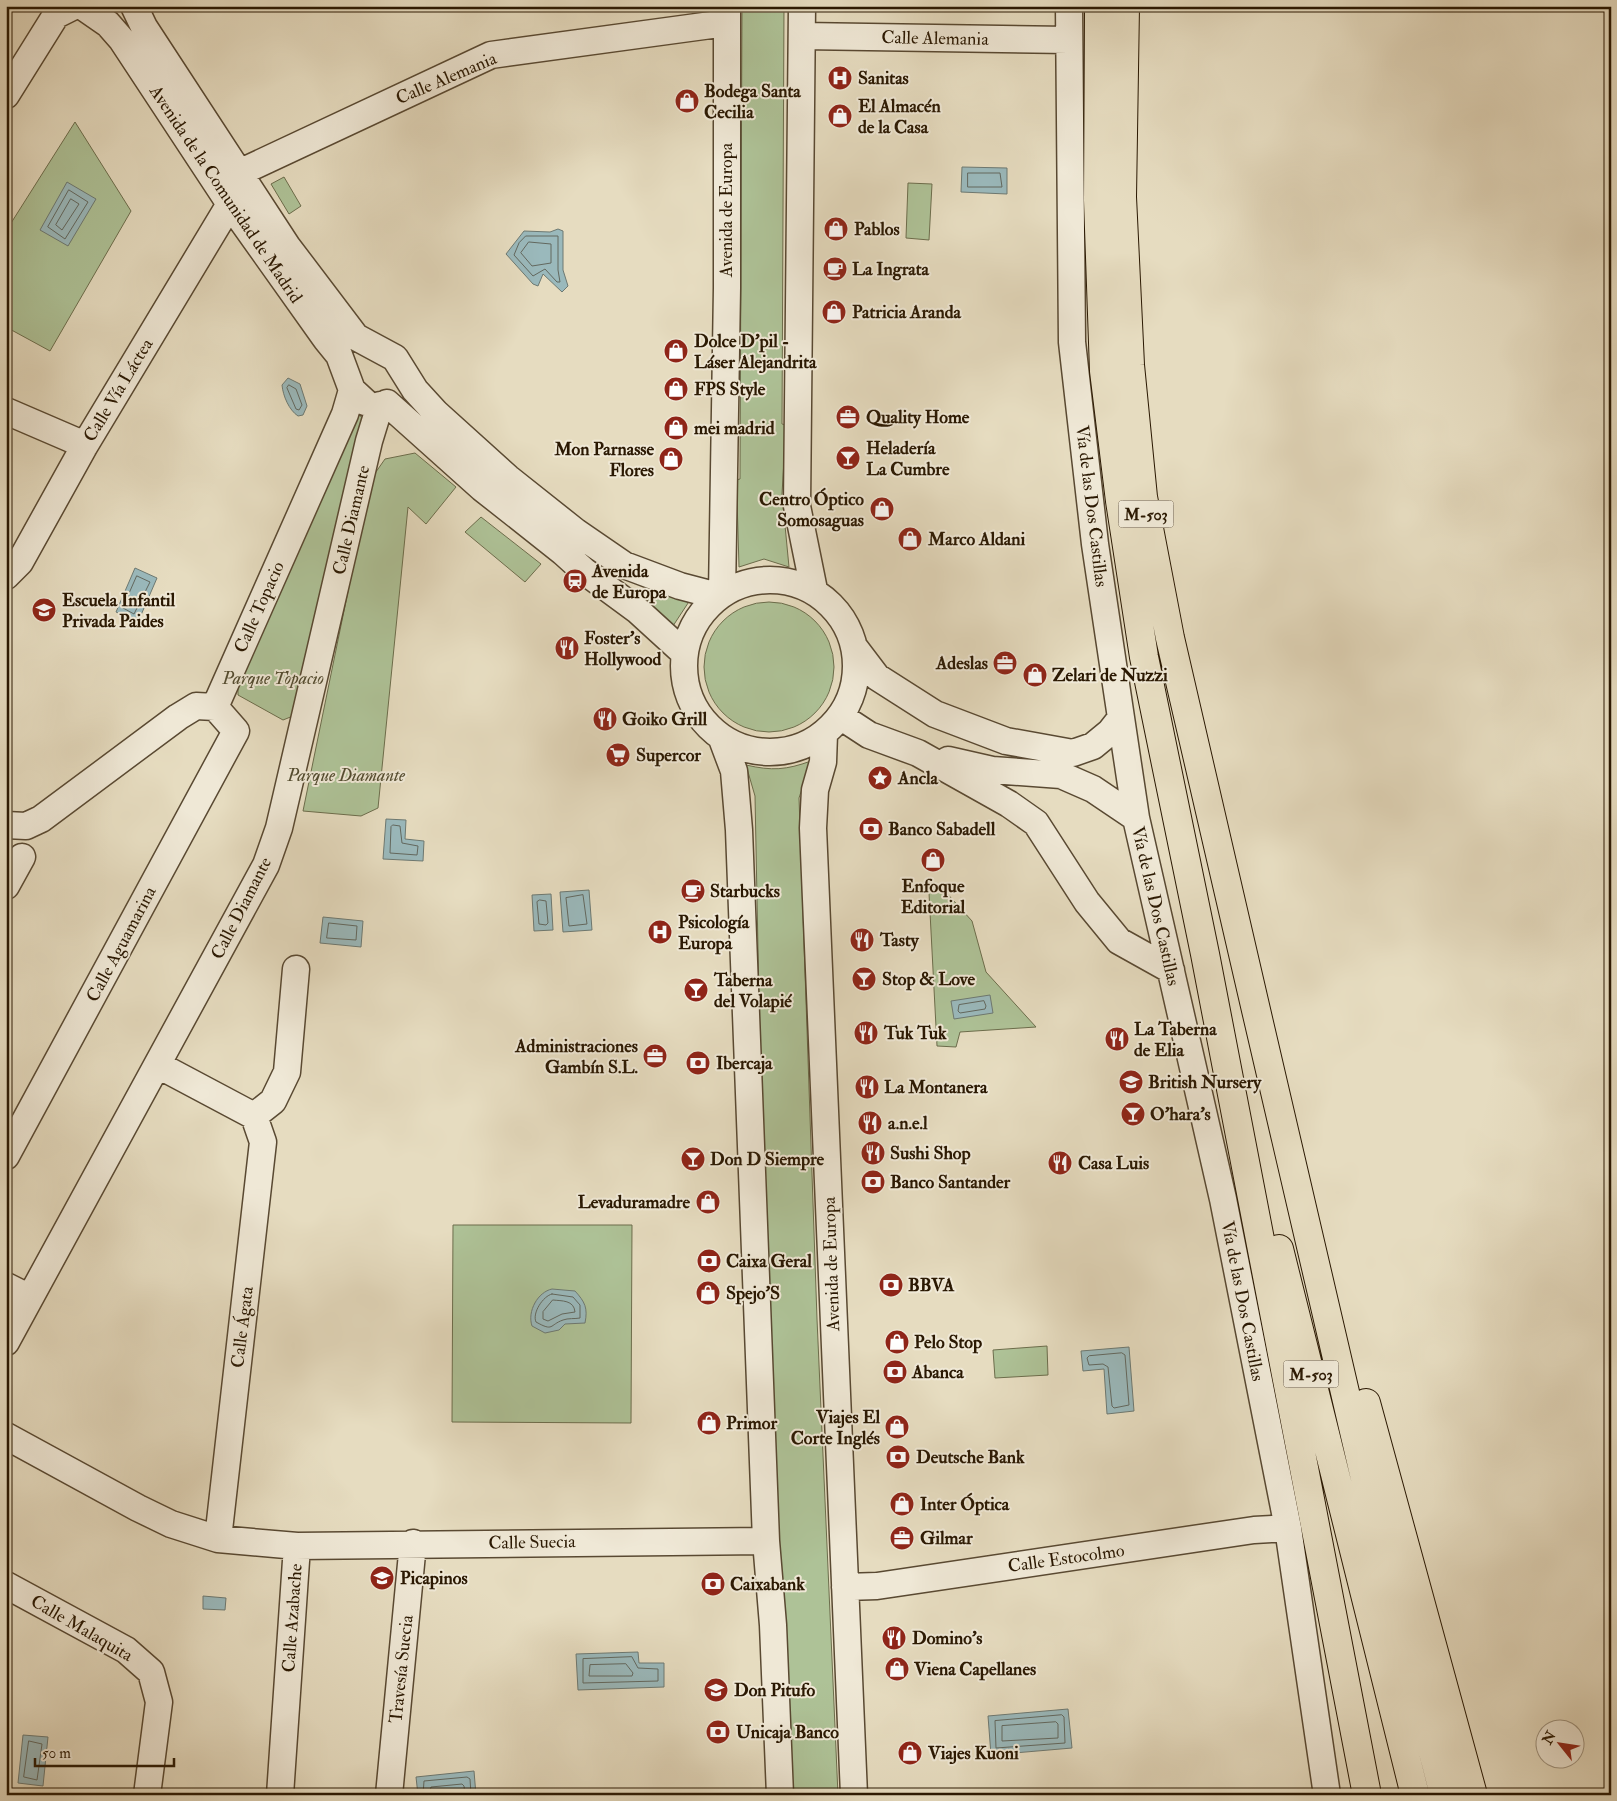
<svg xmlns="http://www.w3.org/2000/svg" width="1617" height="1801" font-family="'IM FELL Double Pica',serif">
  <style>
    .green { fill: #aec297; stroke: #6c6d4c }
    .water { fill: #9ab9bc; stroke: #6d7972 }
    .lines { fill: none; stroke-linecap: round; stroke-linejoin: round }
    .shore { stroke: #62685f; stroke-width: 1 }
    .minor-casing { stroke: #594932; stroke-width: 29 }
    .highway-casing { stroke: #2a1802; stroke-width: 30 }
    .minor { stroke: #efe8d6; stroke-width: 26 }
    .highway { stroke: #e6dcc0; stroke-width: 28 }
    .tram { stroke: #2a1802; stroke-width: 1 }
    .labels { text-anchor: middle; stroke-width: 4; stroke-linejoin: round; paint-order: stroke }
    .shield { fill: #efe8d6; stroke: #655642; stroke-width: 1 }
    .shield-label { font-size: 16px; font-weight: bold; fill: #2a1802 }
    .street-label { font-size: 18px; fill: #2a1802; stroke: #efe8d6 }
    .poi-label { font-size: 18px; font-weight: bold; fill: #2a1802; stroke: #efe8d6; text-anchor: start }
    .park-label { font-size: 18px; font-style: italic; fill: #524b2f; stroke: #efe8d6 }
  </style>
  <rect width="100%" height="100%" fill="#e6dcc0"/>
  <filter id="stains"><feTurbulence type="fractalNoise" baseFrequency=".004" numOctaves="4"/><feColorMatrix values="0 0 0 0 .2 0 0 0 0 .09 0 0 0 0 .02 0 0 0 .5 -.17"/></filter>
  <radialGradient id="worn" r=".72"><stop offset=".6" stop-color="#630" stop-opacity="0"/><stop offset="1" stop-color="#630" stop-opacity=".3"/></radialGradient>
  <path class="green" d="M742 6H784L782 424 786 425 782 494 789 567 764 559 739 567 737 498 732 481 740 479Z
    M75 122 131 211 50 351 6 327V231Z
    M284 177 301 206 289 214 271 184Z
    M908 183 932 184 929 240 906 238Z
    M352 411 365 419 298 714 283 720 238 695V682Z
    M415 453 456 487 426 524 408 507 378 808 361 816 303 811 371 479 385 459Z
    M481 517 541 564 525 582 465 532Z
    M652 592 692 597 671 629 646 604Z
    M704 667a65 65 0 1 1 130 0a65 65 0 1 1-130 0Z
    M811 761 799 798 817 1319 838 1795H789L768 1460 755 796 746 765C772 771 786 770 811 761Z
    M943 889 972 921 986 972 1036 1027 960 1032 956 1047 937 1046 929 893Z
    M453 1225H632L631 1423 452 1422Z
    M1047 1346 1048 1375 995 1378 993 1350Z"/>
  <path class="water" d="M962 167 1007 168V194L961 192Z
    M67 182 96 199 68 246 40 230Z
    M558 229 563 231V270L568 286 562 292 543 274 538 286 533 284 506 254 524 231 550 232Z
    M288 378 300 384 307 406 303 415 298 416C289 410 283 396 282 385Z
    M135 568 157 578 138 622 116 612Z
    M386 819 406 820 405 839 424 841 423 861 383 859Z
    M589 890 592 930 563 932 560 892Z
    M551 894 553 930 534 931 532 895Z
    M323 917 363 921 361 947 320 943Z
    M990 995 993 1013 954 1019 951 1001Z
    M552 1289 575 1291C585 1302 588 1308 585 1323L565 1324 559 1330 545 1333 532 1326C527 1311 538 1292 552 1289Z
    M1129 1347 1134 1411 1107 1414 1104 1369 1083 1371 1081 1351Z
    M203 1596 226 1598 225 1610 203 1609Z
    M638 1652 639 1663H664V1687L578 1690 576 1654Z
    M1068 1709 1072 1748 991 1755 988 1716Z
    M23 1735 48 1737 43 1786 18 1783Z
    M474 1771 476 1795H418L416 1777Z"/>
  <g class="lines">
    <path class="shore" d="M968 173H1000L1002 187H968Z
      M69 190 88 202 65 239 48 227Z
      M71 199 79 204 62 230 56 225Z
      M526 236H558V270L560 282H557L545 269 533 276 514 255 519 243Z
      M529 242 551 244V263L532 266 521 253Z
      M289 385 296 389 302 405 299 410 296 409 287 388Z
      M137 576 150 582 134 614 123 608Z
      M393 825 400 826 402 843 418 846 417 855 390 853 391 827Z
      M583 895 587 924 569 926 566 898Z
      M540 900 546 901 548 923 546 925 539 924 537 902Z
      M329 923 357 926 356 940 327 938Z
      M984 1001 986 1006 985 1009 960 1013 958 1011 959 1005Z
      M552 1294 573 1297 580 1305V1318C575 1319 568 1318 563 1320 549 1325 554 1332 536 1322 532 1313 543 1296 552 1294Z
      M553 1300C562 1301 574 1300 575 1312L562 1314 548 1321 543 1319V1312Z
      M1122 1353 1125 1355 1129 1405 1114 1408 1112 1406 1108 1367 1103 1364 1089 1365 1087 1358 1089 1356Z
      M632 1657 638 1668 658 1669V1681L583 1683V1659Z
      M626 1664 633 1673 632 1676H589L590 1665Z
      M1062 1715 1064 1717 1065 1743 996 1748 995 1721Z
      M1056 1722 1058 1724V1738L1002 1741V1726Z
      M29 1741 42 1744 37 1780 24 1777Z
      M423 1795 424 1781 467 1777 470 1779 471 1795
      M429 1795 431 1787 462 1784 464 1786 465 1795"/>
    <defs>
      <path id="minor" d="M82 6 108 24 122 40 230 204 326 339 339 355 352 390 365 402
        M134 6 144 27 287 246 356 337 395 358 415 390 436 413 508 478 576 532 624 565 680 586 718 596
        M802 6 797 506 814 590
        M1069 6 1072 342 1095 544 1136 818 1223 1199 1288 1528 1327 1795
        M802 36 1068 40
        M6 95 56 15 74 6
        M239 173 491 55 726 23
        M387 403 482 488 563 552 584 571 637 610 683 652
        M6 411 85 445
        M6 576 20 562 85 445 230 204
        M684 666a86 86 0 1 1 172 0a86 86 0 1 1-172 0Z
        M722 594 727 288V6
        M855 648 877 677 935 714 1006 741 1073 753 1093 746 1110 732 1121 718
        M840 716 869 735 918 753 1009 804 1036 823 1087 902 1119 941 1171 970
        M824 734 823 762 815 790 813 828 854 1795
        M722 739 734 771 739 830 766 1541 773 1625 780 1795
        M948 760 992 770 1061 775 1093 789 1136 818
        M6 825 26 826 41 819 178 717 196 706 215 707 345 414 352 390
        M6 886 22 857
        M158 1065 254 1116 263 1142 218 1539
        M254 1116 273 1101 287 1072 296 969
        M6 1156 236 731 215 707
        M6 1286 30 1298
        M6 1342 266 865 279 828 369 441 380 405
        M6 1436 138 1508 171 1524 218 1539 297 1546 766 1541
        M6 1585 126 1650 151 1672 159 1702 147 1795
        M845 1587 877 1586 1254 1530 1288 1528
        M280 1795 297 1546
        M389 1795 413 1543"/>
      <path id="highway" d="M1099 6 1098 200 1104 371 1120 501 1144 657 1205 954 1367 1795
        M1125 6 1122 197 1130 365 1143 497 1170 638 1256 1010 1374 1517 1444 1795
        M1279 1249 1415 1795
        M1366 1403 1473 1795"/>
    </defs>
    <use href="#minor" class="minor-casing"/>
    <use href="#highway" class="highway-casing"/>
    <use href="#minor" class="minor"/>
    <use href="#highway" class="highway"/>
    <path class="tram" d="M1607 1412 1611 1416"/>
  </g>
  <defs>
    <symbol id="hospital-disc" viewBox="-11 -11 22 22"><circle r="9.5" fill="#8f2418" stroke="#efe8d6"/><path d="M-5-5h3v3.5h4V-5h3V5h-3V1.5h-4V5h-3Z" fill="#fff"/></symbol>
    <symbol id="shop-disc" viewBox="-11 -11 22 22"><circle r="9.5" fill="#8f2418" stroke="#efe8d6"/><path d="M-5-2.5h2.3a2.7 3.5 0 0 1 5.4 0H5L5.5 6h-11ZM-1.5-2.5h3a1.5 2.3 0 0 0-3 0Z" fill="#fff"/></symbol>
    <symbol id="cafe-disc" viewBox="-11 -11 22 22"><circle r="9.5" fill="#8f2418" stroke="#efe8d6"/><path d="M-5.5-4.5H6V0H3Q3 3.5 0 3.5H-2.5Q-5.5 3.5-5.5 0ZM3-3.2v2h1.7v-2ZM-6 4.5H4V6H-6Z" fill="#fff"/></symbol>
    <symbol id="office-disc" viewBox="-11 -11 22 22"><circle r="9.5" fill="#8f2418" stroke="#efe8d6"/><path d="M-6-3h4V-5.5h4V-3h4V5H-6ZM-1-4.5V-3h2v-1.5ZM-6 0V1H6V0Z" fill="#fff"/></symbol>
    <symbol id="bar-disc" viewBox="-11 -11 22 22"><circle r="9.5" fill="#8f2418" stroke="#efe8d6"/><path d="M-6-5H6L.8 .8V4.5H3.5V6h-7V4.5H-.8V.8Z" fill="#fff"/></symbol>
    <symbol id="station-disc" viewBox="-11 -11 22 22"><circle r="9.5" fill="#8f2418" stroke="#efe8d6"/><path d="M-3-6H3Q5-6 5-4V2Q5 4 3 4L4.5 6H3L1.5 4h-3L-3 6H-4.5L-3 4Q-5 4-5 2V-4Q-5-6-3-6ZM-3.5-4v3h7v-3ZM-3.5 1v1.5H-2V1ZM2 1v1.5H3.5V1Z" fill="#fff"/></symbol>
    <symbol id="school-disc" viewBox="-11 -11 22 22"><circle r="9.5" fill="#8f2418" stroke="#efe8d6"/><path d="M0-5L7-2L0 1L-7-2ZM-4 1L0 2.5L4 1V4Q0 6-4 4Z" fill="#fff"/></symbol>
    <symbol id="restaurant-disc" viewBox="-11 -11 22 22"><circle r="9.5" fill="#8f2418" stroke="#efe8d6"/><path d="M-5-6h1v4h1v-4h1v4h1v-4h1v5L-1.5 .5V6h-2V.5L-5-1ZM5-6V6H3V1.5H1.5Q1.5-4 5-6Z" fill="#fff"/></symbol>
    <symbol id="supermarket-disc" viewBox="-11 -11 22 22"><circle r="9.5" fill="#8f2418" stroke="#efe8d6"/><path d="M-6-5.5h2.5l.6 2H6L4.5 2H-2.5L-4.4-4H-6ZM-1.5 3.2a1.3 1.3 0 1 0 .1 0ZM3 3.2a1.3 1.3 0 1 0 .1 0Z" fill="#fff"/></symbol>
    <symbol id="sight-disc" viewBox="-11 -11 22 22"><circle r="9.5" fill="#8f2418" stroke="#efe8d6"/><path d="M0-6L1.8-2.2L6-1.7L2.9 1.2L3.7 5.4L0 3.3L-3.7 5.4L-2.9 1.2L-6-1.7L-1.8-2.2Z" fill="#fff"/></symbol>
    <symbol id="bank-disc" viewBox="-11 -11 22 22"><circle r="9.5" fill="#8f2418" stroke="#efe8d6"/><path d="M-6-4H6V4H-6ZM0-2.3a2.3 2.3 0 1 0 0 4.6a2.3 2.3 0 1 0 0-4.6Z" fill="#fff"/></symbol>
  </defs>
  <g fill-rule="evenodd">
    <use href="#hospital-disc" x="826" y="64" width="28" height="28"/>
    <use href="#shop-disc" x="673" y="87" width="28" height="28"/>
    <use href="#shop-disc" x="826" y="102" width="28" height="28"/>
    <use href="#shop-disc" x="822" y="215" width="28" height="28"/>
    <use href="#cafe-disc" x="821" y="255" width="28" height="28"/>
    <use href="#shop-disc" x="820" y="298" width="28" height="28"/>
    <use href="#shop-disc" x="662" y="337" width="28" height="28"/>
    <use href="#shop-disc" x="662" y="375" width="28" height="28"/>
    <use href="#office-disc" x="834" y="403" width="28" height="28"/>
    <use href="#shop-disc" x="662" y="414" width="28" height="28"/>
    <use href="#bar-disc" x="834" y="444" width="28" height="28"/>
    <use href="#shop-disc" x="657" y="445" width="28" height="28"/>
    <use href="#shop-disc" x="868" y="495" width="28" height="28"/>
    <use href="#shop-disc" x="896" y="525" width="28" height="28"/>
    <use href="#station-disc" x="561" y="567" width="28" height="28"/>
    <use href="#school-disc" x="30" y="596" width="28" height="28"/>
    <use href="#restaurant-disc" x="553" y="634" width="28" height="28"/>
    <use href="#office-disc" x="991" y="649" width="28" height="28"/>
    <use href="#shop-disc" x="1021" y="661" width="28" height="28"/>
    <use href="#restaurant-disc" x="591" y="705" width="28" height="28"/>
    <use href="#supermarket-disc" x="604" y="741" width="28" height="28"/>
    <use href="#sight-disc" x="866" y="764" width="28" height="28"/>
    <use href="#bank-disc" x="857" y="815" width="28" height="28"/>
    <use href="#shop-disc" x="919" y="846" width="28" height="28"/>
    <use href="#cafe-disc" x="679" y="877" width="28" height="28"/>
    <use href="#hospital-disc" x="646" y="918" width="28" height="28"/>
    <use href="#restaurant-disc" x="848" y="926" width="28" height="28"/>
    <use href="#bar-disc" x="850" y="965" width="28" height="28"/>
    <use href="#bar-disc" x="682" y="976" width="28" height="28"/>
    <use href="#restaurant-disc" x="852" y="1019" width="28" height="28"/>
    <use href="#restaurant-disc" x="1103" y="1025" width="28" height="28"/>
    <use href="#office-disc" x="641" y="1042" width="28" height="28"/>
    <use href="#bank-disc" x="684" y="1049" width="28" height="28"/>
    <use href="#school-disc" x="1117" y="1068" width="28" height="28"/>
    <use href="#restaurant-disc" x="853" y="1073" width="28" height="28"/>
    <use href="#bar-disc" x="1119" y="1100" width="28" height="28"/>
    <use href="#restaurant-disc" x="856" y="1109" width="28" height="28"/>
    <use href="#restaurant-disc" x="859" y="1139" width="28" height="28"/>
    <use href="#bar-disc" x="679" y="1145" width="28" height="28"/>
    <use href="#restaurant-disc" x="1046" y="1149" width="28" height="28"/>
    <use href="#bank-disc" x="859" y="1168" width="28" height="28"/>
    <use href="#shop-disc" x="694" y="1188" width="28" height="28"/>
    <use href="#bank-disc" x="695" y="1247" width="28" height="28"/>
    <use href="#bank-disc" x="877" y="1271" width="28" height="28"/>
    <use href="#shop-disc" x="694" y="1279" width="28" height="28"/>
    <use href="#shop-disc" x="883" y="1328" width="28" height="28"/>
    <use href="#bank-disc" x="881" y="1358" width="28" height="28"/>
    <use href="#shop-disc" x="695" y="1409" width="28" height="28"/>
    <use href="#shop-disc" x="883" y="1413" width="28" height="28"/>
    <use href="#bank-disc" x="884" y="1443" width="28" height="28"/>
    <use href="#shop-disc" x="888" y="1490" width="28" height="28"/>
    <use href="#office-disc" x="888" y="1524" width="28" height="28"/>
    <use href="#school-disc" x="368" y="1564" width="28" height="28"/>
    <use href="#bank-disc" x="699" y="1570" width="28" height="28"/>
    <use href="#restaurant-disc" x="880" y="1624" width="28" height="28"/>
    <use href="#shop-disc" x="883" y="1655" width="28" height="28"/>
    <use href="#school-disc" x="702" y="1676" width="28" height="28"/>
    <use href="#bank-disc" x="704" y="1718" width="28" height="28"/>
    <use href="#shop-disc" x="896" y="1739" width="28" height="28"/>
  </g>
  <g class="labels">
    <g class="shield">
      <rect x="1118.5" y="500.5" width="55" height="27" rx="4"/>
      <rect x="1283.5" y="1360.5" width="55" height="27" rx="4"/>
    </g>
    <g class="shield-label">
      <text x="1146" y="520">M-503</text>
      <text x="1311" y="1380">M-503</text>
    </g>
    <g class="street-label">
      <text transform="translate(935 38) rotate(1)" y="6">Calle Alemania</text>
      <text transform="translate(446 78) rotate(-23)" y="6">Calle Alemania</text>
      <text transform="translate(226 194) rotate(56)" y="6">Avenida de la Comunidad de Madrid</text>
      <text transform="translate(726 210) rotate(-90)" y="6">Avenida de Europa</text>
      <text transform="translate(118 390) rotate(-59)" y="6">Calle Vía Láctea</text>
      <text transform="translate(1092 506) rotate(83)" y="6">Vía de las Dos Castillas</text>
      <text transform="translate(351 520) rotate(-77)" y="6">Calle Diamante</text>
      <text transform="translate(259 607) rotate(-66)" y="6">Calle Topacio</text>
      <text transform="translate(1156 906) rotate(77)" y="6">Vía de las Dos Castillas</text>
      <text transform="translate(241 908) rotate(-63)" y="6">Calle Diamante</text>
      <text transform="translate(121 944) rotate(-62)" y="6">Calle Aguamarina</text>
      <text transform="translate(831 1264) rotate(-92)" y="6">Avenida de Europa</text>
      <text transform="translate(1243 1301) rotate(79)" y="6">Vía de las Dos Castillas</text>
      <text transform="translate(242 1327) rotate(-83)" y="6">Calle Ágata</text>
      <text transform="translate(532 1542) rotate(-1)" y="6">Calle Suecia</text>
      <text transform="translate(1066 1558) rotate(-8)" y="6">Calle Estocolmo</text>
      <text transform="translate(292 1618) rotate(-86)" y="6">Calle Azabache</text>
      <text transform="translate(82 1628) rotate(30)" y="6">Calle Malaquita</text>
      <text transform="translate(401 1669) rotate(-84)" y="6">Travesía Suecia</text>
    </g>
    <g class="poi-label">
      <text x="858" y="84">Sanitas</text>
      <text x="704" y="97">Bodega Santa<tspan x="704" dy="21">Cecilia</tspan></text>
      <text x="858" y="112">El Almacén<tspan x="858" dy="21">de la Casa</tspan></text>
      <text x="854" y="235">Pablos</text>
      <text x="852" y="275">La Ingrata</text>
      <text x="852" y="318">Patricia Aranda</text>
      <text x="694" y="347">Dolce D'pil -<tspan x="694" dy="21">Láser Alejandrita</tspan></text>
      <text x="694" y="395">FPS Style</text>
      <text x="866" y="423">Quality Home</text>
      <text x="694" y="434">mei madrid</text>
      <text x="866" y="454">Heladería<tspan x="866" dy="21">La Cumbre</tspan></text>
      <text x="654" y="455" text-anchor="end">Mon Parnasse<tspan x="654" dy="21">Flores</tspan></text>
      <text x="864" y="505" text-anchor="end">Centro Óptico<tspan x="864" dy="21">Somosaguas</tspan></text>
      <text x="928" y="545">Marco Aldani</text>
      <text x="592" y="577">Avenida<tspan x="592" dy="21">de Europa</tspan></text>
      <text x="62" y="606">Escuela Infantil<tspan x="62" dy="21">Privada Paides</tspan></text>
      <text x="584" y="644">Foster's<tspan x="584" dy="21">Hollywood</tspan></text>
      <text x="988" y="669" text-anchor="end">Adeslas</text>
      <text x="1052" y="681">Zelari de Nuzzi</text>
      <text x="622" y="725">Goiko Grill</text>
      <text x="636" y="761">Supercor</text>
      <text x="898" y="784">Ancla</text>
      <text x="888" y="835">Banco Sabadell</text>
      <text x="933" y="892" text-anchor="middle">Enfoque<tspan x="933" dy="21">Editorial</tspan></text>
      <text x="710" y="897">Starbucks</text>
      <text x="678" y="928">Psicología<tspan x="678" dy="21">Europa</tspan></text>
      <text x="880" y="946">Tasty</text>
      <text x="882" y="985">Stop &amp; Love</text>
      <text x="714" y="986">Taberna<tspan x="714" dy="21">del Volapié</tspan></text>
      <text x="1134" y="1035">La Taberna<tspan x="1134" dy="21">de Elia</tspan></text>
      <text x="884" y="1039">Tuk Tuk</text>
      <text x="638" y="1052" text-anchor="end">Administraciones<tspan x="638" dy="21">Gambín S.L.</tspan></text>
      <text x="716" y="1069">Ibercaja</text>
      <text x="1148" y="1088">British Nursery</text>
      <text x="884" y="1093">La Montanera</text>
      <text x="1150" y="1120">O'hara's</text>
      <text x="888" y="1129">a.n.e.l</text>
      <text x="890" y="1159">Sushi Shop</text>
      <text x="710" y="1165">Don D Siempre</text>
      <text x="1078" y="1169">Casa Luis</text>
      <text x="890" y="1188">Banco Santander</text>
      <text x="690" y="1208" text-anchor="end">Levaduramadre</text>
      <text x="726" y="1267">Caixa Geral</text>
      <text x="908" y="1291">BBVA</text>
      <text x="726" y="1299">Spejo'S</text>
      <text x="914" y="1348">Pelo Stop</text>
      <text x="912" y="1378">Abanca</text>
      <text x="880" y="1423" text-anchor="end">Viajes El<tspan x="880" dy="21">Corte Inglés</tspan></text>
      <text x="726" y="1429">Primor</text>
      <text x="916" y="1463">Deutsche Bank</text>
      <text x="920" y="1510">Inter Óptica</text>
      <text x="920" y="1544">Gilmar</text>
      <text x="400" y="1584">Picapinos</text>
      <text x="730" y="1590">Caixabank</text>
      <text x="912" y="1644">Domino's</text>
      <text x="914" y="1675">Viena Capellanes</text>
      <text x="734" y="1696">Don Pitufo</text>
      <text x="736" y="1738">Unicaja Banco</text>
      <text x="928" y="1759">Viajes Kuoni</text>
    </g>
    <g class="park-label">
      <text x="273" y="684">Parque Topacio</text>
      <text x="346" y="781">Parque Diamante</text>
    </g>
  </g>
  <rect width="1617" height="1801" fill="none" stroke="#e6dcc0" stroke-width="25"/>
  <rect x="8" y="8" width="1602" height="1786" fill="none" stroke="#2a1802" stroke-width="2.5"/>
  <rect x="12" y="12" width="1592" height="1776" fill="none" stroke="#2a1802"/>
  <g transform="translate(1560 1744) rotate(300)"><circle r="24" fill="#efe8d6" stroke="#a09581"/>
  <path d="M0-4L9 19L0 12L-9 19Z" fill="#8f2418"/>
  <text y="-8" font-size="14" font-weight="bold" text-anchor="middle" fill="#2a1802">N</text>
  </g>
  <path d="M35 1758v8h139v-8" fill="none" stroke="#2a1802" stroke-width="2.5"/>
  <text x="42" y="1758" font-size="15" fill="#2a1802" stroke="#efe8d6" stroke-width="4" paint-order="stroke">50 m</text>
  <rect width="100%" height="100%" filter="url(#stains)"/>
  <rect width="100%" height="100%" fill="url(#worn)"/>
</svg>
